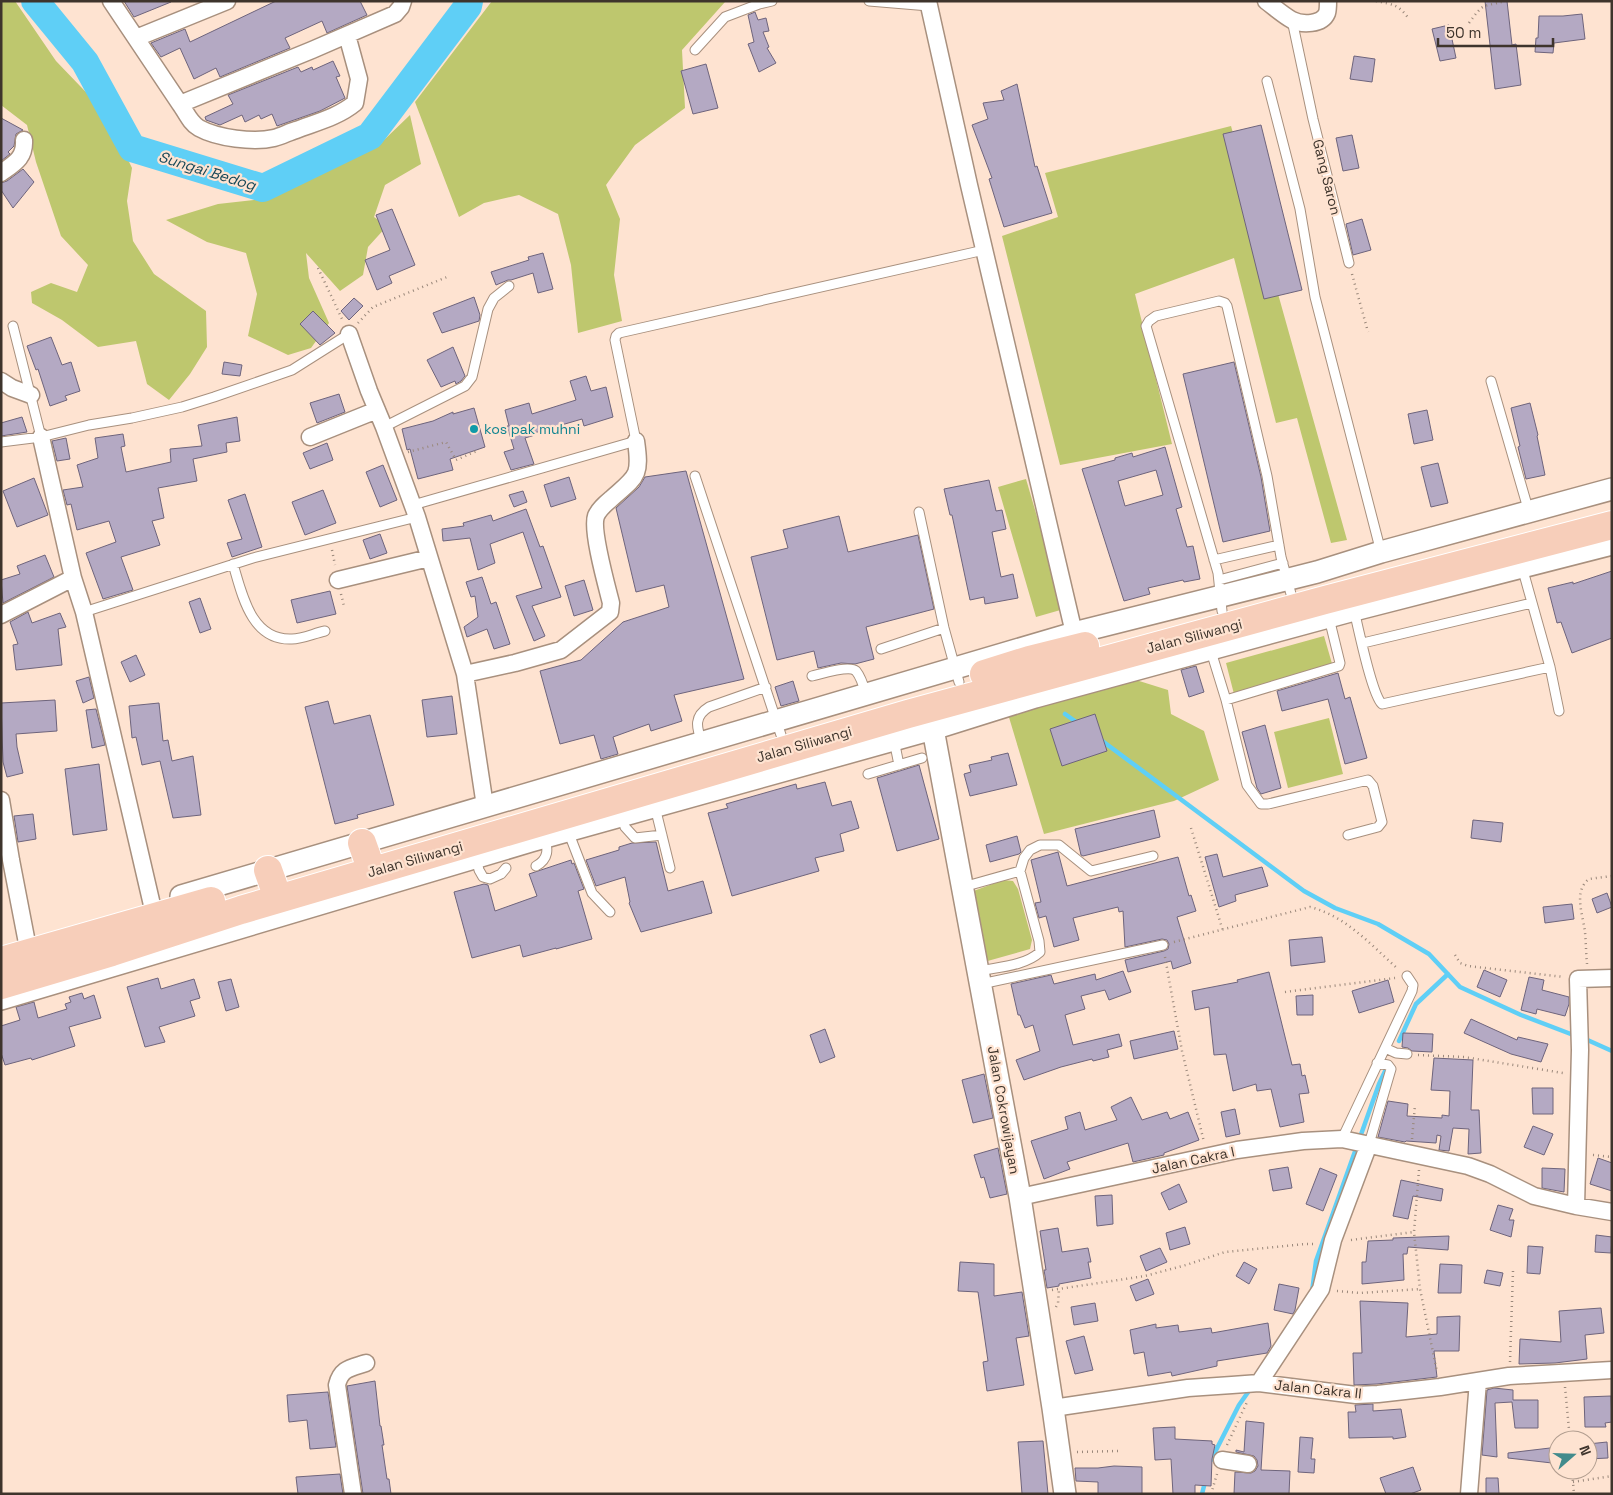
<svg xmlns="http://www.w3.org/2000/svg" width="1613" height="1495" font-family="'Space Grotesk',sans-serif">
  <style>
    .green { fill: #bec76e }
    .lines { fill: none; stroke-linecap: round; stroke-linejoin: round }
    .stream { stroke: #5fcff6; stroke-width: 4.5 }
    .river { stroke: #5fcff6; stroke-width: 28 }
    .building { fill: #b4a9c3; stroke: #6e647c; fill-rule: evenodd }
    .service-casing { stroke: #a8907e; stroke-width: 11 }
    .minor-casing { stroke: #a8907e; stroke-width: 19 }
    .tertiary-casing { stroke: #a8907e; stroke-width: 24 }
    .trunk-casing { stroke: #fff; stroke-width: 30 }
    .path { stroke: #9a887b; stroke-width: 2.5; stroke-dasharray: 1 4; stroke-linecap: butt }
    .service { stroke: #fff; stroke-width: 9 }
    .minor { stroke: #fff; stroke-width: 16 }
    .tertiary { stroke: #fff; stroke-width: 21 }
    .trunk { stroke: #f7ceba; stroke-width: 28 }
    .culture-dot { fill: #0f9aa8; stroke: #fee3d1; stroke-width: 2 }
    .labels { text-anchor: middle; stroke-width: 4.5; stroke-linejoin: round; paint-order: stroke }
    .street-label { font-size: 14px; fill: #3e342c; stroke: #fee3d1 }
    .culture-label { font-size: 14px; fill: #0d838f; stroke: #fee3d1; text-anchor: start }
    .water-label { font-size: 15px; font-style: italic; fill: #174858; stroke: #fee3d1 }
  </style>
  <rect width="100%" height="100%" fill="#fee3d1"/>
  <path class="green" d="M1 1H15L56 61 105 112 132 168 127 201 133 241 154 274 206 311 207 347 190 374 169 400 147 384 136 341 98 347 62 320 32 303 31 292 51 283 77 292 88 265 61 236 36 162 27 125 1 105Z
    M492 1 725 2 682 50 685 108 635 145 606 185 620 219 614 275 622 321 578 333 571 265 558 214 519 195 484 203 459 217 415 102Z
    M410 115 421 164 385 185 374 217 387 226 368 247 363 275 340 291 306 253 309 278 329 323 311 348 288 355 248 336 257 294 246 253 207 242 166 220 218 204 271 198 334 168 384 140Z
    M1231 126 1347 540 1331 543 1297 418 1276 423 1234 258 1135 294 1172 444 1060 465 1002 236 1058 217 1045 173Z
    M1026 479 1064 609 1036 617 998 487Z
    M1324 636 1333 667 1234 694 1226 663Z
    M1136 680 1168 690 1171 714 1204 731 1219 780 1174 801 1044 834 1008 714Z
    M1329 718 1343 774 1288 788 1274 732Z
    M1003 880 1013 881 1018 889 1032 940 1030 949 984 962 971 892Z"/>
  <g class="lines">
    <path class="stream" d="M1065 714 1079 724
      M1101 740 1304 891 1335 908 1378 924 1429 954 1460 987 1521 1015 1576 1036
      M1583 1038 1612 1051
      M1399 1041 1416 1004 1448 974
      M1312 1292 1316 1261 1379 1084 1388 1065
      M1211 1460 1239 1405 1251 1388
      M1202 1494 1205 1482"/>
    <path class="river" d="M35 1 85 62 132 148 263 188 370 136 468 6 469 1"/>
  </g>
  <path class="building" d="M124 1H171V2L134 17Z
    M276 1H360L367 15 327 33 322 21 285 38 290 48 220 77 216 68 194 79 180 48 161 57 151 43 185 29 190 42Z
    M1485 1H1507L1512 45 1516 44 1521 85 1495 89Z
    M755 12 758 20 766 18 769 31 763 32 769 47 767 48 776 63 759 72 748 44 754 42 748 15Z
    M1582 14 1585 39 1554 43 1553 53 1535 52 1536 38H1538L1539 16H1563Z
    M1449 25 1456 58 1440 61 1432 29Z
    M1354 56 1375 59 1372 82 1350 79Z
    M333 61 340 76 336 77 345 98 320 111 277 126 272 114 261 119 259 115 245 122 242 115 220 125 206 120 205 117 233 104 228 95 298 67 301 72 312 67 313 70Z
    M706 64 718 108 693 114 681 71Z
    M1017 84 1035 167 1037 166 1052 213 1004 227 989 179 992 178 972 125 988 119 983 103 1004 100 1001 91Z
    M1 118 23 130 16 134 14 146 8 152 10 154 1 161Z
    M1261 125 1302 290 1264 299 1223 134Z
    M1352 135 1359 168 1343 171 1336 138Z
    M23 169 34 182 13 208 1 190V183L7 181Z
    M392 209 415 265 389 276 392 283 377 290 365 260 390 250 376 215Z
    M1362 219 1371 250 1353 255 1346 224Z
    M543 253 553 289 538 293 533 273 511 280H508L496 285 491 272 529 260 528 257Z
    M474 297 480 315 479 321 442 333 433 313Z
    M354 298 363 306 349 320 341 311Z
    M313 311 335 333 320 345 300 324Z
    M51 337 62 365 71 362 80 391 65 396 67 400 50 406 38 369 36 370 27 346Z
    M453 347 465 376 461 381 456 384 455 381 441 387 427 360Z
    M224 362 242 365 240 376 222 374Z
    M1234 362 1261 477 1270 531 1223 542 1183 374Z
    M586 376 591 391 606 387 613 417 584 426 582 419 534 433 535 435 525 438 534 464 511 470 504 452 514 449 507 426H509L505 410 529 403 532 414 576 400 570 381Z
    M339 394 345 412 317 423 310 403Z
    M1530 403 1538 435 1537 436 1545 475 1526 479 1518 447 1520 446 1511 408Z
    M474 408 485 447 450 459 453 470 418 479 410 449 407 450 402 429 433 421 453 412V414Z
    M1427 410 1433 440 1414 444 1408 414Z
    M22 417 27 432 1 436V423Z
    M237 417 240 441 226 443 227 452 193 459 197 481 158 488 164 518 152 521 160 545 121 557 133 590 103 599 86 553 116 542 109 521 77 530 71 504 67 505 63 490 83 487 77 465 98 458 95 438 123 434 125 446 121 447 126 472 171 462 170 449 202 446 198 425Z
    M66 438 70 459 57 461 52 441Z
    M327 443 333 460 310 469 303 453Z
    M1165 447 1182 507 1176 509 1187 547 1193 546 1200 579 1184 582 1183 580 1148 588 1150 594 1124 601 1082 469 1115 460V458L1132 453 1133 457ZM1156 470 1163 495 1125 506 1118 481Z
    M1438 463 1448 503 1431 507 1421 467Z
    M383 465 397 500 380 507 366 472Z
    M686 471 744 679 674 695 682 721 651 731 649 724 613 737 618 754 601 759 594 735 560 744 540 671 581 660 623 622 669 607 664 585 636 592 616 508 639 487 645 477Z
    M569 477 576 499 551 507 544 485Z
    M34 478 48 515 17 527 3 491Z
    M989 480 996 511 1002 510 1006 529 992 532 1001 577 1013 574 1018 598 985 604 984 597 970 600 952 515H950L944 489Z
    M323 490 336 523 305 535 292 502Z
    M523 491 527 502 514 507 509 495Z
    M245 494 262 547 232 557 227 543 242 539 228 500Z
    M526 509 540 547 543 546 561 597 532 606 545 636 534 641 516 596 542 588 523 532 490 544 495 563 478 570 470 538 443 541 442 529 464 526 463 523 491 515 493 521Z
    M839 516 848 552 918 535 934 609 866 627 874 659 855 664 841 663 818 668 814 651 777 660 751 557 788 548 783 530Z
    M380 534 387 553 370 559 363 540Z
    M45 555 54 577 3 603 1 580 20 574 17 566Z
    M1612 571V638L1572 653 1561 622 1557 623 1548 588 1573 582V584Z
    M482 577 491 604 496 602 510 644 494 649 487 629 467 637 464 627 478 617 475 596 471 597 466 582Z
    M584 580 593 610 574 616 565 586Z
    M330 591 336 614 297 623 291 600Z
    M200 598 211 629 200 633 189 602Z
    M28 612 32 623 60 613 66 627 58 629 62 665 16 670 13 645 18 644 10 622Z
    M136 655 145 675 130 682 121 662Z
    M1196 666 1204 692 1189 697 1181 670Z
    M1338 673 1345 699 1350 697 1367 758 1345 764 1328 699 1282 711 1277 691Z
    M89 677 94 698 83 703 76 681Z
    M793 681 799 701 781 706 775 687Z
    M452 696 457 734 427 737 422 700Z
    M55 700 57 731 16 734 17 747 23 773 7 777 3 762 1 703Z
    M328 701 334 724 370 715 394 805 357 815 358 818 335 824 305 707Z
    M159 703 163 741 168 740 172 761 193 756 201 815 173 818 160 761 142 765 136 737 132 738 129 706Z
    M96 709 105 745 92 748 86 710Z
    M1095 714 1107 751 1062 766 1050 729Z
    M1265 725 1281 788 1261 794 1257 788 1242 732Z
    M1008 753 1017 785 970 796 964 774 971 772 969 765 992 760 991 757Z
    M99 764 107 830 73 835 65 769Z
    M919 765 939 839 897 851 877 778Z
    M825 782 832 806 851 801 859 828 840 834 844 851 815 858 819 871 732 896 708 813 728 808 726 804 796 784 797 789Z
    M1154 810 1160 837 1083 856 1081 855 1075 829Z
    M33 814 36 839 18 842 14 816Z
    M1473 820 1503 823 1501 842 1471 838Z
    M1017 836 1021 852 1019 854 990 862 986 845Z
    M656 842 668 891 703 881 712 913 641 932 629 903 630 902 625 877 596 886 586 860 619 850V847L632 843Z
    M1058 852 1067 886 1178 857 1189 896 1191 895 1196 911 1177 917 1191 963 1173 969 1171 961 1128 972 1125 960 1164 951 1168 949 1169 944 1167 940 1162 939 1125 947 1123 911 1119 912 1118 907 1073 918 1079 940 1054 947 1046 916 1039 918 1035 903 1041 902 1031 860Z
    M1217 854 1223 877 1262 867 1268 886 1235 895 1236 901 1219 907 1205 857Z
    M571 860 572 864 574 863 584 889 578 891 592 939 556 949V948L523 957 520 945 472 958 454 892 484 884 488 885 495 911 537 896 529 874Z
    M1607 893 1612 907 1597 913 1592 899Z
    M1572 904 1574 919 1545 923 1543 907Z
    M1322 937 1325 962 1291 966 1289 940Z
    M1484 970 1507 980 1500 997 1477 987Z
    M1123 971 1131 992 1109 1000 1105 990 1081 996 1085 1009 1065 1015 1073 1045 1119 1034 1122 1046 1107 1050 1109 1057 1093 1061 1092 1059 1061 1067 1024 1080 1016 1060 1040 1051 1033 1025 1025 1028 1020 1015H1018L1011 984 1051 975 1054 984 1095 974 1096 980Z
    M1269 972 1292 1065 1300 1064 1302 1076 1305 1075 1309 1093 1299 1094 1304 1122 1280 1127 1271 1089 1257 1091 1256 1084 1233 1091 1226 1054 1214 1055 1209 1007 1195 1010 1192 991 1238 982 1237 980Z
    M1529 977 1544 980 1542 990 1569 997V1004L1565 1016 1537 1009 1536 1014 1521 1010Z
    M158 978 161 989 194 979 200 998 190 1001 195 1016 159 1027 165 1042 145 1047 127 987Z
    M231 979 239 1007 226 1011 218 982Z
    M1388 980 1394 1002 1359 1013 1352 991Z
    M82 993 84 999 94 995 101 1018 69 1027 75 1046 32 1060 31 1058 5 1065 1 1053V1026L20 1020 16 1007 34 1002 38 1018 67 1009 65 1004 71 1002 69 997Z
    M1313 995V1015H1297L1296 996Z
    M1471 1019 1517 1040 1518 1037 1548 1044 1541 1062 1511 1054 1464 1033Z
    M825 1029 835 1057 820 1063 810 1035Z
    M1174 1031 1178 1049 1134 1059 1130 1041Z
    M1403 1033 1433 1034 1432 1052 1412 1051 1408 1048 1402 1047Z
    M1434 1058 1473 1060 1471 1110H1479L1481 1153 1468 1154 1469 1129 1453 1128 1449 1151 1439 1150 1441 1136 1437 1135 1436 1143 1406 1141 1405 1142 1378 1137 1388 1101 1408 1104 1407 1116 1442 1118V1115L1449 1116 1450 1091 1431 1090Z
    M984 1074 993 1118 973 1123 962 1080Z
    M1532 1088H1553V1114H1533Z
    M1131 1097 1142 1120 1167 1112 1170 1119 1188 1112 1199 1140 1164 1153V1155L1133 1162 1128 1143 1067 1162 1070 1169 1044 1179 1031 1141 1068 1129 1065 1117 1080 1112 1085 1130 1117 1120 1111 1107Z
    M1235 1109 1240 1134 1226 1137 1221 1112Z
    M1533 1126 1553 1134 1544 1155 1524 1147Z
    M998 1148 1007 1194 990 1198 984 1177 981 1178 974 1155Z
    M1598 1158 1612 1163V1191L1590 1184Z
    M1288 1167 1292 1188 1273 1191 1269 1170Z
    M1320 1168 1337 1175 1323 1211 1306 1204Z
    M1542 1168 1565 1169 1564 1192 1542 1188Z
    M1401 1180 1443 1189 1441 1201 1413 1196 1408 1219 1393 1216Z
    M1179 1184 1187 1202 1169 1210 1161 1193Z
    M1112 1195 1113 1224 1097 1226 1095 1196Z
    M1498 1205 1513 1209 1509 1220H1514L1511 1237 1490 1230Z
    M1185 1227 1190 1244 1170 1250 1166 1233Z
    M1058 1228 1062 1252 1088 1248 1091 1262H1088L1091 1278 1059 1284V1286L1047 1288 1044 1270H1046L1040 1231Z
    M1596 1235 1612 1237 1611 1253 1595 1252Z
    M1449 1236 1448 1250 1408 1247 1407 1254H1403L1404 1280 1362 1284V1262H1366L1368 1241 1393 1240V1238Z
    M1528 1246 1543 1247 1540 1274 1527 1273Z
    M1160 1248 1167 1262 1146 1271 1140 1256Z
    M960 1262 994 1264V1296L1022 1292 1029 1336 1016 1338 1024 1385 987 1391 983 1362 988 1361 978 1292 958 1291Z
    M1244 1262 1257 1269 1249 1284 1236 1276Z
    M1440 1264 1462 1265 1461 1293H1438Z
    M1487 1270 1503 1273 1500 1286 1484 1283Z
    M1148 1279 1154 1294 1136 1301 1130 1286Z
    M1279 1284 1299 1288 1295 1310 1293 1314 1274 1310Z
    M1360 1301 1408 1303 1406 1337 1437 1334V1317L1460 1316 1459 1351H1434L1437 1377 1377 1384 1354 1385 1353 1353H1362Z
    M1095 1303 1098 1321 1074 1325 1071 1307Z
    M1601 1308 1604 1333 1585 1335 1587 1359 1555 1363 1519 1364 1520 1339 1561 1342 1559 1311Z
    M1268 1323 1271 1346 1267 1353 1217 1361V1366L1172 1376 1171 1372 1148 1376 1144 1352 1134 1354 1130 1330 1156 1324V1328L1178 1325 1179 1332 1211 1328 1212 1333Z
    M1084 1336 1093 1370 1075 1374 1066 1341Z
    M375 1381 380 1426H381L384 1445H382L387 1479H389L391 1494H363L347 1386Z
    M1494 1388 1513 1390V1400H1538V1428H1515L1512 1402 1495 1403 1497 1457 1482 1455 1487 1390Z
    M328 1392 336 1447 310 1449 307 1420 289 1422 287 1395Z
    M1611 1396 1612 1422 1605 1423 1606 1427H1585L1584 1397Z
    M1373 1404V1411L1401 1409 1406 1437 1393 1439V1437L1349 1438 1348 1412H1356L1355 1405Z
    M1246 1421 1264 1423 1261 1470 1290 1471 1289 1494H1234L1235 1472 1251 1473 1255 1471 1258 1466 1257 1460 1254 1456 1236 1452V1450L1244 1452Z
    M1175 1427V1439L1212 1441V1444L1215 1445 1212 1459 1211 1486 1195 1485V1494H1173L1171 1459 1155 1460 1153 1428Z
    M1300 1437 1313 1438 1311 1459H1315L1314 1473 1298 1472Z
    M1043 1441 1048 1494H1022L1018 1442Z
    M1607 1442 1608 1458 1588 1459V1444Z
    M1550 1448 1552 1463 1508 1458V1453Z
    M1114 1466 1142 1467V1494H1098V1482L1076 1481 1075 1468H1098Z
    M1413 1467 1421 1490 1410 1494H1386L1380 1478Z
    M340 1474 343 1494H298L296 1477Z
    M1486 1478H1498L1499 1494H1486Z"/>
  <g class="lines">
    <defs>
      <path id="service" d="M869 1 929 6
        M1292 20 1313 119 1349 263
        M695 50 725 17 759 4 772 1
        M1267 81 1300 209 1315 297 1381 552
        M13 326 41 437
        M1491 381 1529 512
        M384 427 465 386 472 377 488 309 494 298 509 286
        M1 442 41 437 89 425 132 418 182 407 214 397 292 370 349 334
        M695 476 781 735
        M413 505 636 441 615 340 616 336 619 333 984 250
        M919 512 944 628 959 682
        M1214 560 1279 545
        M233 564C242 594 251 641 292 639 302 639 315 633 325 631
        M1522 567 1550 667 1559 711
        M1219 580 1283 563
        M1354 610C1358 627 1372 695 1382 704L1550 667
        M1222 611 1218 573 1146 326 1149 321 1156 316 1219 301 1225 303 1227 306 1267 476 1281 557 1291 594
        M84 612 253 558 417 517
        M1363 643 1532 603
        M1210 648 1226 700 1247 785 1261 804H1268L1368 780 1373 786 1382 822 1378 827 1348 835
        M881 649 944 628
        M812 676C821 674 849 665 856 671 861 677 864 687 866 694
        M1226 700 1339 666 1340 663 1329 618
        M894 740 899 765
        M702 742C696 727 694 716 709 707L766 687
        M868 774 922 758
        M655 807 670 868
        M622 816 625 827 635 838 662 835
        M568 831 592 893 610 912
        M476 858 479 870 483 877 490 879 501 874 506 868
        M536 866C549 859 548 849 545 837
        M963 887 1020 871
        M979 971C998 967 1025 966 1040 952L1039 941 1020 871 1024 858 1030 850 1040 845H1059L1091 871 1153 856
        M981 984 1163 945
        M1385 1048 1396 1053 1407 1054
        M1342 1139 1412 991 1413 985 1407 976
        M1369 1144 1391 1069 1388 1065 1377 1063"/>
      <path id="minor" d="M111 1 180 104 312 50 395 14 401 7 403 1
        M928 1 969 185 1074 633
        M1266 1C1274 7 1283 15 1292 20 1302 25 1322 25 1327 13 1328 10 1328 5 1328 1
        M136 38 227 1
        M180 104C186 112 190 123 199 128 217 138 254 143 274 138 282 136 289 132 296 130 317 122 338 117 355 103L359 79 347 35
        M1 173C15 163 25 158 24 140
        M349 334 369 391 384 427 417 517 465 674 485 806
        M1 381 12 388 31 395
        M41 437 73 578 84 612 152 905
        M310 437 377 410
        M338 580 429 558
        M1 615 73 578
        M465 674 515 663 561 650 610 612 611 603C607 587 591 530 596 516 599 509 605 504 611 499 637 476 641 477 636 441
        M1 800 11 860 27 943
        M1020 1197 1237 1150 1303 1141 1342 1139 1468 1166 1490 1174 1534 1196 1576 1206 1612 1212
        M1576 1206 1580 1050 1578 979 1612 978
        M1259 1383 1321 1289 1333 1240 1369 1144
        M1053 1408 1188 1388 1232 1385 1259 1383 1356 1395 1378 1394 1440 1387 1509 1376 1612 1370
        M1222 1460 1248 1464
        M353 1494 337 1385C341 1368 351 1368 366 1363
        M1469 1494 1478 1381"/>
      <path id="tertiary" d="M933 729 1020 1197 1053 1408 1065 1494
        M181 896 1074 633 1317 572 1381 552 1612 489
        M1 999 531 841 933 729 1035 697 1354 610 1612 544"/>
      <path id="trunk" d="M984 674 1029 660 1085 646
        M362 843 367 857
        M268 870 273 884
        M1 961 211 901
        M1 985 112 952 241 910 908 714 1325 600 1612 525"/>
    </defs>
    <use href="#service" class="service-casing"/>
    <use href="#minor" class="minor-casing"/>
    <use href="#tertiary" class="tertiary-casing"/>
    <use href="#trunk" class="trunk-casing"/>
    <path class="path" d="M1376 1C1394 5 1398 4 1409 19
      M1469 23C1485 1 1481 8 1505 1
      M318 268 343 321
      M1352 274 1368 332
      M358 323 373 307 447 277
      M408 452 446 442 456 460 479 450
      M332 550 335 565
      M341 594 344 606
      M1191 828 1223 931
      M1174 942 1310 907C1346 916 1371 945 1398 969
      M1455 955 1460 963 1468 966 1564 977
      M1165 957 1182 1051 1204 1142
      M1587 964C1586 954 1586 943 1585 932 1583 915 1573 891 1589 879L1612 876
      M1285 992 1395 978
      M1418 1055 1464 1057 1563 1073
      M1412 1139 1415 1105
      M1593 1155 1612 1157
      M1419 1170 1414 1232 1420 1289 1437 1372
      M1351 1240 1414 1232
      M1052 1290 1145 1276 1186 1265 1225 1252 1305 1244H1317
      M1337 1291 1360 1293 1420 1289
      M1056 1307 1058 1303 1059 1290
      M1510 1362 1513 1271
      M1565 1387 1570 1440
      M1227 1445 1248 1400
      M1077 1452 1118 1451
      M1572 1470 1574 1494
      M1573 1482 1612 1476
      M1211 1494 1217 1474"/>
    <use href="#service" class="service"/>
    <use href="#minor" class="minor"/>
    <use href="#tertiary" class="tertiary"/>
    <use href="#trunk" class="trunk"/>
  </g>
  <circle class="culture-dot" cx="474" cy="429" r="5"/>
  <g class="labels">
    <g class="street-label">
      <text transform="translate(1327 177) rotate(76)" y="5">Gang Saron</text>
      <text transform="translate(1194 636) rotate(-15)" y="5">Jalan Siliwangi</text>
      <text transform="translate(804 744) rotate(-16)" y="5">Jalan Siliwangi</text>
      <text transform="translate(415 859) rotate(-16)" y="5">Jalan Siliwangi</text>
      <text transform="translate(1004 1110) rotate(80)" y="5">Jalan Cokrowijayan</text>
      <text transform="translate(1193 1160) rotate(-12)" y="5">Jalan Cakra I</text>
      <text transform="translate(1318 1389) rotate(6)" y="5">Jalan Cakra II</text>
    </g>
    <g class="culture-label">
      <text x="484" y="434">kos pak muhni</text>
    </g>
    <g class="water-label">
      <text transform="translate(207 171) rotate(17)" y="5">Sungai Bedog</text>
    </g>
  </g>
  <rect width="1613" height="1495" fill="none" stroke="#3e342c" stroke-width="5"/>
  <g transform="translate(1573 1455) rotate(70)"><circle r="24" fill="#fee3d1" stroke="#b19d8f"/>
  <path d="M0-4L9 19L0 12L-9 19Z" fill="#428b8c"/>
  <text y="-8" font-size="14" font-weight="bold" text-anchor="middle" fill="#3e342c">N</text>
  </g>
  <path d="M1438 38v8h115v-8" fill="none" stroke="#3e342c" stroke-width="2.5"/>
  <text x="1446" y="38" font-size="15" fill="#3e342c" stroke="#fee3d1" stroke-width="4" paint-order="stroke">50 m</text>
</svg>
